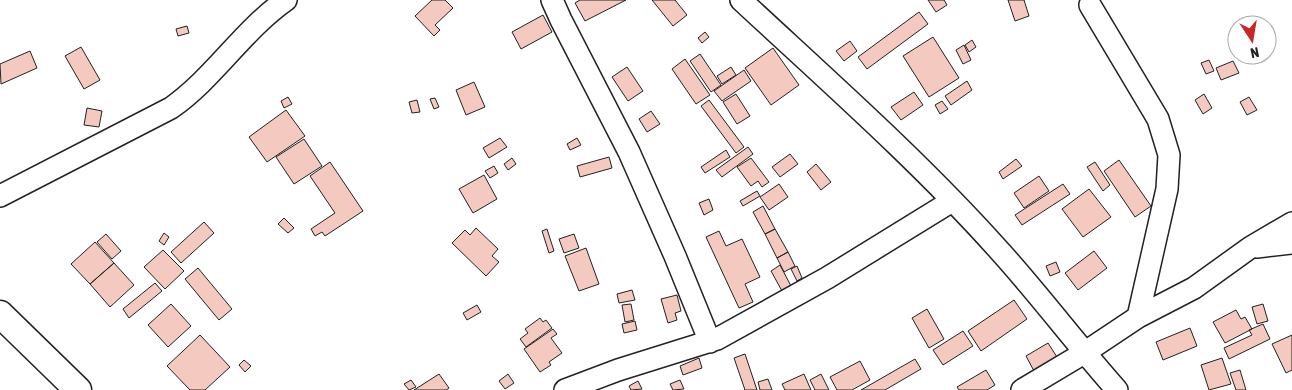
<svg xmlns="http://www.w3.org/2000/svg" width="1292" height="390" font-family="'Asap Condensed',sans-serif">
  <style>
    .building { fill: #f3c9c0; stroke: #222 }
    .lines { fill: none; stroke-linecap: round; stroke-linejoin: round }
    .minor-casing { stroke: #222; stroke-width: 24 }
    .major-casing { stroke: #222; stroke-width: 29 }
    .minor { stroke: #fff; stroke-width: 21 }
    .major { stroke: #fff; stroke-width: 26 }
  </style>
  <rect width="100%" height="100%" fill="#fff"/>
  <path class="building" d="M432 0H445L453 8 435 25 440 30 434 36 415 16Z
    M580 0H626L585 21 575 3Z
    M652 0H675L687 15 673 26Z
    M928 0H944L947 5 936 12Z
    M1008 0H1024L1029 16 1015 21Z
    M919 12 928 24 867 69 858 57Z
    M543 15 552 32 521 49 512 32Z
    M187 26 189 33 178 36 176 29Z
    M705 32 709 37 702 43 698 38Z
    M933 37 959 78 929 97 903 56Z
    M972 40 976 47 969 52 965 45Z
    M850 41 857 51 844 61 836 51Z
    M964 45 971 60 963 64 956 50Z
    M81 47 100 80 84 89 65 56Z
    M773 48 799 85 771 105 745 68Z
    M30 51 37 68 1 84 0 64Z
    M700 54 721 85 711 92 690 61Z
    M685 59 710 95 696 104 672 69Z
    M1209 60 1214 71 1206 74 1201 63Z
    M1233 61 1239 73 1221 80 1216 68Z
    M627 67 643 91 628 101 612 77Z
    M731 67 736 75 722 84 717 76Z
    M744 70 751 81 722 101 714 91Z
    M967 81 972 90 951 105 945 96Z
    M474 82 485 107 466 115 456 90Z
    M914 92 923 105 901 120 891 107Z
    M736 94 750 116 737 124 723 102Z
    M1204 94 1212 108 1203 114 1195 100Z
    M288 97 292 104 284 108 281 101Z
    M1249 97 1257 110 1247 115 1240 102Z
    M435 98 439 107 434 109 430 99Z
    M417 100 420 112 412 113 409 102Z
    M709 100 744 147 736 153 701 106Z
    M942 101 948 109 940 114 935 105Z
    M87 108 102 111 99 127 84 125Z
    M286 110 305 136 267 162 249 137Z
    M651 111 660 124 647 132 639 119Z
    M500 138 507 147 489 158 483 148Z
    M577 138 581 145 570 150 567 144Z
    M304 139 322 166 294 184 276 157Z
    M748 147 753 154 722 177 716 170Z
    M726 150 730 157 705 173 701 167Z
    M790 154 798 164 780 177 772 167Z
    M609 157 612 168 580 177 577 166Z
    M512 158 516 164 508 170 504 164Z
    M751 158 769 182 762 187 758 181 751 186 737 167Z
    M1016 159 1022 166 1003 179 999 172Z
    M1119 160 1151 206 1135 217 1104 171Z
    M330 162 363 211 325 236 322 232 315 236 311 229 335 213 310 176Z
    M1095 162 1110 185 1103 191 1087 167Z
    M816 164 831 182 821 190 807 172Z
    M494 166 498 173 490 178 485 171Z
    M484 175 497 199 473 213 459 189Z
    M1039 176 1049 191 1024 208 1014 193Z
    M779 184 788 197 769 210 760 197Z
    M1063 184 1070 194 1022 225 1015 215Z
    M1089 189 1111 217 1083 237 1062 209Z
    M757 191 760 196 743 206 740 201Z
    M709 199 713 210 704 215 699 203Z
    M763 206 775 229 765 234 753 212Z
    M284 218 294 228 288 233 278 224Z
    M204 222 214 233 181 263 171 252Z
    M476 228 498 249 492 256 499 262 486 276 452 243 465 230 470 235Z
    M547 229 554 251 549 253 542 231Z
    M775 229 788 252 777 258 765 234Z
    M719 231 726 246 742 239 760 277 745 284 753 302 739 308 706 237Z
    M164 233 169 237 164 245 159 241Z
    M106 234 121 251 112 259 97 242Z
    M574 234 579 248 564 253 559 239Z
    M95 242 114 263 90 284 71 264Z
    M586 248 599 284 579 291 565 256Z
    M163 250 184 271 165 289 144 267Z
    M1094 251 1107 268 1078 290 1065 273Z
    M788 252 795 266 784 272 777 258Z
    M1056 262 1060 272 1050 276 1046 266Z
    M114 263 134 285 110 307 90 284Z
    M780 265 791 286 782 291 771 271Z
    M797 266 802 278 797 281 791 269Z
    M198 268 232 309 219 320 185 279Z
    M155 283 162 291 129 318 123 309Z
    M632 290 635 300 619 303 617 294Z
    M677 295 681 311 675 313 677 320 668 323 661 299Z
    M1014 300 1027 319 981 351 968 331Z
    M171 304 191 326 168 347 148 325Z
    M631 304 634 320 625 322 622 305Z
    M1263 304 1268 321 1257 324 1252 307Z
    M477 305 481 312 467 320 463 313Z
    M927 309 944 339 929 348 912 318Z
    M1236 310 1241 319 1245 317 1252 329 1225 343 1213 322Z
    M540 318 543 322 546 320 552 328 526 347 520 339 528 333 525 329Z
    M635 321 637 330 624 333 622 324Z
    M1263 324 1270 339 1229 359 1224 348 1252 335 1249 330Z
    M1190 328 1197 346 1163 360 1156 342Z
    M553 329 557 334 551 338 562 353 549 362 551 365 540 372 524 349Z
    M963 331 973 346 943 365 933 350Z
    M200 335 230 367 205 390H190L167 366Z
    M1292 335V370L1286 373 1272 344Z
    M1048 343 1057 357 1034 371 1026 356Z
    M745 354 757 390H745L734 358Z
    M699 358 702 368 683 375 680 366Z
    M1222 358 1231 384 1209 390 1201 365Z
    M915 359 921 369 885 390H861Z
    M244 360 251 366 245 372 239 365Z
    M860 361 870 380 852 390H837L830 377Z
    M986 370 995 385 987 390H959L957 387Z
    M1240 370 1246 390H1236L1230 373Z
    M439 374 449 388 446 390H414Z
    M508 374 514 383 505 389 499 381Z
    M804 374 811 390H785L782 384Z
    M821 374 829 390H815L810 380Z
    M768 379 772 390H760L758 382Z
    M411 380 416 387 409 390 404 384Z
    M680 380 684 389 673 390 670 384Z
    M638 381 642 389 631 390 629 386Z"/>
  <g class="lines">
    <defs>
      <path id="minor" d="M552 0 561 20 629 152 675 256 710 342
        M741 0C827 80 918 160 997 248 1039 294 1076 344 1117 390
        M1090 5 1158 119 1169 155 1167 189 1138 317
        M0 196 171 108C214 78 242 31 286 0
        M1257 247 1292 243
        M565 390 618 370 717 339 827 278 952 201
        M1022 390 1084 353 1138 317 1194 288 1251 247 1292 223"/>
      <path id="major" d="M0 314 78 390"/>
    </defs>
    <use href="#minor" class="minor-casing"/>
    <use href="#major" class="major-casing"/>
    <use href="#minor" class="minor"/>
    <use href="#major" class="major"/>
  </g>
  <g transform="translate(1252 40) rotate(168)"><circle r="24" fill="#ffffff" stroke="#a7a7a7"/>
  <path d="M0-4L9 19L0 12L-9 19Z" fill="#c62828"/>
  <text y="-8" font-size="14" font-weight="bold" text-anchor="middle" fill="#222222">N</text>
  </g>
</svg>
